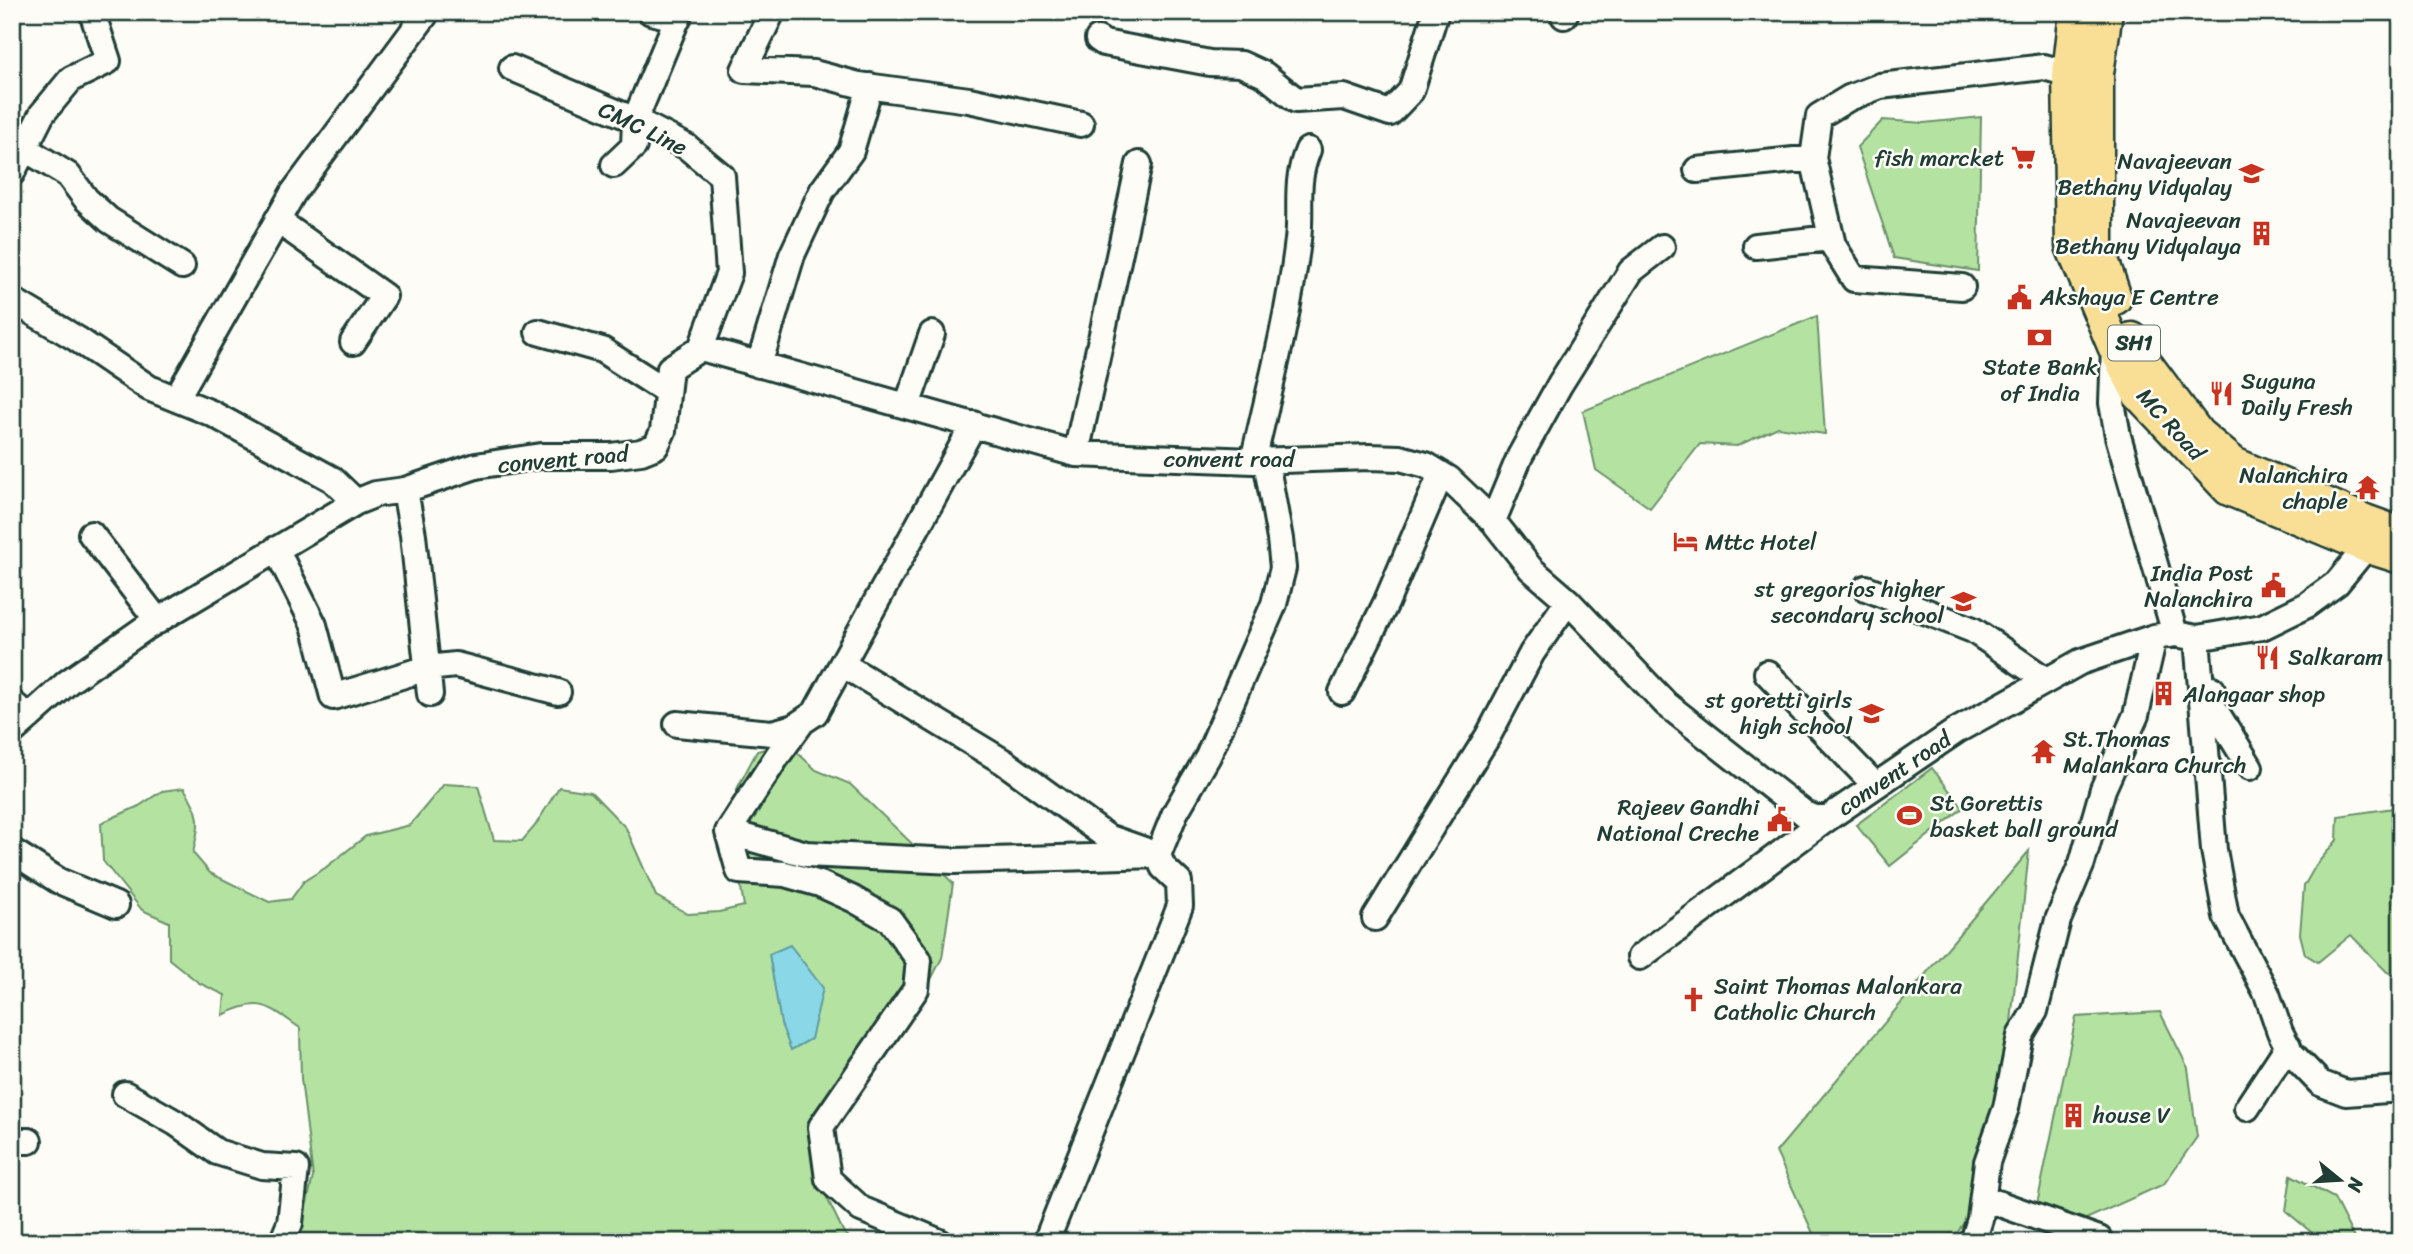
<svg xmlns="http://www.w3.org/2000/svg" width="2413" height="1254" font-family="Sriracha,sans-serif">
  <style>
    .green { fill: #b4e3a1; stroke: #6a906a; stroke-width: 2 }
    .water { fill: #8ad8e7; stroke: #5f9a9f; stroke-width: 2 }
    .lines { fill: none; stroke-linecap: round; stroke-linejoin: round }
    .minor-casing { stroke: #1f3d34; stroke-width: 30 }
    .major-casing { stroke: #1f3d34; stroke-width: 37 }
    .minor { stroke: #fdfcf7; stroke-width: 24 }
    .major { stroke: #f9df96; stroke-width: 32 }
    .labels { text-anchor: middle; stroke-width: 5; stroke-linejoin: round; paint-order: stroke }
    .shield { fill: #fdfcf7; stroke: #62766e; stroke-width: 2 }
    .shield-label { font-size: 21px; font-weight: bold; fill: #1f3d34 }
    .street-label { font-size: 23px; fill: #1f3d34; stroke: #fdfcf7 }
    .poi-label { font-size: 23px; fill: #1f3d34; stroke: #fdfcf7; text-anchor: start }
  </style>
  <rect width="100%" height="100%" fill="#fdfcf7"/>
  <filter id="ink" filterUnits="userSpaceOnUse"><feTurbulence type="fractalNoise" baseFrequency=".0143" numOctaves="2"/><feDisplacementMap in="SourceGraphic" scale="14" xChannelSelector="R" yChannelSelector="G"/><feConvolveMatrix kernelMatrix="1 2 1 2 8 2 1 2 1" color-interpolation-filters="sRGB"/></filter>
  <g filter="url(#ink)">
    <path class="green" d="M1981 117 1978 271 1894 258 1857 147 1883 120 1924 123Z
      M1817 316 1825 434 1778 427 1737 446 1700 444 1650 508 1596 470 1583 411Z
      M787 743 816 770 850 784 953 883 942 958 915 1011 847 1107 813 1169 844 1233 855 1242H296L300 1233 313 1177 301 1079 300 1028C268 1006 262 996 223 1015L225 995 199 983 169 959V922L142 910 103 861 101 823 139 806 162 791 184 788C202 816 200 821 193 853L210 873 269 902 291 899 304 881 325 868 366 836 410 825 444 784 478 786 494 840 522 841 535 826 559 787 591 792 626 828 656 896 688 914 719 912 744 906 736 857 724 831 738 787 757 751Z
      M1932 768 1963 808 1890 866 1856 825Z
      M2401 807V978L2387 972 2351 935 2318 962 2305 954 2300 934 2304 886 2316 865 2337 840 2338 816Z
      M2029 851 1995 1174 1957 1233 1902 1242H1817L1776 1152Z
      M2160 1012 2188 1068 2197 1137 2164 1184 2075 1224 2035 1214 2076 1017Z
      M2291 1175 2334 1198 2356 1242H2323L2286 1211Z"/>
    <path class="water" d="M790 945 823 988 811 1039 791 1050 781 1024 769 954Z"/>
    <g class="lines">
      <defs>
        <path id="minor" d="M651 12 678 19
          M772 12 744 70 814 73 859 85 969 100 1081 124
          M1564 16 1566 12
          M1098 39 1104 43 1210 63 1241 64 1265 75 1296 100 1344 97 1390 113 1411 91 1436 12
          M512 68 635 120 687 147 722 176 729 273 701 348
          M24 148 68 175 86 199 109 220 182 266
          M614 165 634 146 635 120 680 12
          M1697 170 1813 158
          M12 173 42 114 71 79 108 61 92 12
          M277 220 384 296 353 342
          M1756 246 1831 238
          M1962 287 1854 279 1833 245 1813 158 1819 116 1849 98 1880 86 2044 67 2069 74
          M12 300 77 339 149 388 211 413 332 479 356 502
          M538 332 602 350 666 391
          M2114 346 2112 403 2118 436 2175 634
          M759 365 792 255 822 191 851 151 870 86
          M176 399 293 193 425 15
          M907 406 932 334
          M1076 454 1139 164
          M1253 461C1270 388 1289 315 1298 240 1302 206 1294 184 1308 150
          M405 490 413 535 430 694
          M1493 521 1520 456 1560 384 1631 271 1662 247
          M91 534 158 621
          M276 549 314 625 333 697 427 668 456 665 558 692
          M1866 588 1973 630 2046 680
          M2197 638 2214 850 2226 916 2267 994 2280 1032 2291 1053 2320 1083 2346 1093 2401 1089
          M842 664 1004 762 1107 837 1144 850
          M1767 673 1875 785
          M2212 689V705L2250 767
          M1342 692 1386 603 1441 474
          M12 703 29 717
          M802 722 778 755 728 832 739 871 785 874 820 884 853 899 890 920 919 960 916 989 821 1127 828 1179 861 1209 940 1242
          M677 724 772 733 794 727 815 713 974 424
          M12 732 68 682 145 628 356 502 376 494 405 490 476 466 541 456H611L641 452 656 446 663 431 670 368 701 348 1076 454 1253 461 1369 457 1400 458 1426 465 1449 479 1493 521 1531 569 1568 601 1666 704 1805 814 1815 818H1828L1956 731 2080 662 2154 637 2175 634 2197 638 2262 627 2307 605 2337 583 2377 534
          M728 832 806 854 954 861 1158 855
          M12 851 59 881 116 905
          M1375 918 1488 736 1532 653 1568 601
          M1640 957 1828 818
          M125 1094 176 1123 217 1152 262 1166 296 1168 290 1223 282 1242
          M2247 1108 2288 1046
          M12 1141H29
          M1983 1198 2099 1239
          M1046 1242 1180 906 1179 882 1163 867 1158 855 1175 813 1208 756 1274 604 1283 568 1280 539 1266 461
          M1973 1242 1980 1219 1987 1162 2006 1108 2020 1036 2035 1011 2058 920 2082 863 2103 789 2136 715 2154 637"/>
        <path id="major" d="M2076 12 2069 74 2072 246 2114 346 2139 394 2229 489 2366 546 2401 557
          M2106 12 2097 73V245L2115 298
          M2132 339 2140 356 2198 434 2234 464 2365 521 2401 534"/>
      </defs>
      <use href="#minor" class="minor-casing"/>
      <use href="#major" class="major-casing"/>
      <use href="#minor" class="minor"/>
      <use href="#major" class="major"/>
    </g>
  </g>
  <defs>
    <symbol id="supermarket-bare" viewBox="-9 -9 18 18"><path d="M-6-5.5h2.5l.6 2H6L4.5 2H-2.5L-4.4-4H-6ZM-1.5 3.2a1.3 1.3 0 1 0 .1 0ZM3 3.2a1.3 1.3 0 1 0 .1 0Z" fill="#c8321e" stroke="#fdfcf7" stroke-width="2.5" paint-order="stroke"/></symbol>
    <symbol id="university-bare" viewBox="-9 -9 18 18"><path d="M0-5L7-2L0 1L-7-2ZM-4 1L0 2.5L4 1V4Q0 6-4 4Z" fill="#c8321e" stroke="#fdfcf7" stroke-width="2.5" paint-order="stroke"/></symbol>
    <symbol id="building-bare" viewBox="-9 -9 18 18"><path d="M-4-6H4V6H1V3H-1V6H-4ZM-2.5-4.3h1.7v1.8h-1.7ZM.8-4.3h1.7v1.8H.8ZM-2.5-1h1.7V.8h-1.7ZM.8-1h1.7V.8H.8Z" fill="#c8321e" stroke="#fdfcf7" stroke-width="2.5" paint-order="stroke"/></symbol>
    <symbol id="civic-bare" viewBox="-9 -9 18 18"><path d="M-.6-6.5H3V-4.5H.6V-3L4-1V1h2V6H-6V1h2V-1L-.6-3ZM-1.2 2.5V6h2.4V2.5Z" fill="#c8321e" stroke="#fdfcf7" stroke-width="2.5" paint-order="stroke"/></symbol>
    <symbol id="bank-bare" viewBox="-9 -9 18 18"><path d="M-6-4H6V4H-6ZM0-2.3a2.3 2.3 0 1 0 0 4.6a2.3 2.3 0 1 0 0-4.6Z" fill="#c8321e" stroke="#fdfcf7" stroke-width="2.5" paint-order="stroke"/></symbol>
    <symbol id="restaurant-bare" viewBox="-9 -9 18 18"><path d="M-5-6h1v4h1v-4h1v4h1v-4h1v5L-1.5 .5V6h-2V.5L-5-1ZM5-6V6H3V1.5H1.5Q1.5-4 5-6Z" fill="#c8321e" stroke="#fdfcf7" stroke-width="2.5" paint-order="stroke"/></symbol>
    <symbol id="temple-bare" viewBox="-9 -9 18 18"><path d="M0-6L5-2H3V0L6.5 2.5H4V6H1.5V3h-3V6H-4V2.5H-6.5L-3 0V-2H-5Z" fill="#c8321e" stroke="#fdfcf7" stroke-width="2.5" paint-order="stroke"/></symbol>
    <symbol id="hotel-bare" viewBox="-9 -9 18 18"><path d="M-6-4.5h1.5V1H6V5H4.5V3h-9V5H-6ZM-4 0a1.8 1.8 0 1 1 3.6 0ZM.5 0V-2.5h3Q6-2.5 6 0Z" fill="#c8321e" stroke="#fdfcf7" stroke-width="2.5" paint-order="stroke"/></symbol>
    <symbol id="school-bare" viewBox="-9 -9 18 18"><path d="M0-5L7-2L0 1L-7-2ZM-4 1L0 2.5L4 1V4Q0 6-4 4Z" fill="#c8321e" stroke="#fdfcf7" stroke-width="2.5" paint-order="stroke"/></symbol>
    <symbol id="stadium-bare" viewBox="-9 -9 18 18"><path d="M0-5a6.5 5 0 1 0 0 10a6.5 5 0 1 0 0-10ZM-3.5-1.8h7v3.6h-7Z" fill="#c8321e" stroke="#fdfcf7" stroke-width="2.5" paint-order="stroke"/></symbol>
    <symbol id="church-bare" viewBox="-9 -9 18 18"><path d="M-1.2-6h2.4v3.5h3.3v2.4h-3.3V6h-2.4V-.1h-3.3v-2.4h3.3Z" fill="#c8321e" stroke="#fdfcf7" stroke-width="2.5" paint-order="stroke"/></symbol>
  </defs>
  <g fill-rule="evenodd">
    <use href="#supermarket-bare" x="2006" y="140" width="35" height="35"/>
    <use href="#university-bare" x="2234" y="156" width="35" height="35"/>
    <use href="#building-bare" x="2244" y="216" width="35" height="35"/>
    <use href="#civic-bare" x="2002" y="280" width="35" height="35"/>
    <use href="#bank-bare" x="2022" y="320" width="35" height="35"/>
    <use href="#restaurant-bare" x="2204" y="376" width="35" height="35"/>
    <use href="#temple-bare" x="2350" y="470" width="35" height="35"/>
    <use href="#hotel-bare" x="1668" y="524" width="35" height="35"/>
    <use href="#civic-bare" x="2256" y="568" width="35" height="35"/>
    <use href="#school-bare" x="1946" y="584" width="35" height="35"/>
    <use href="#restaurant-bare" x="2250" y="640" width="35" height="35"/>
    <use href="#building-bare" x="2146" y="676" width="35" height="35"/>
    <use href="#school-bare" x="1854" y="696" width="35" height="35"/>
    <use href="#temple-bare" x="2026" y="734" width="35" height="35"/>
    <use href="#stadium-bare" x="1892" y="798" width="35" height="35"/>
    <use href="#civic-bare" x="1762" y="802" width="35" height="35"/>
    <use href="#church-bare" x="1676" y="982" width="35" height="35"/>
    <use href="#building-bare" x="2056" y="1098" width="35" height="35"/>
  </g>
  <g class="labels">
    <rect class="shield" x="2108" y="325.5" width="52" height="35" rx="5"/>
    <g class="shield-label">
      <text x="2134" y="350">SH1</text>
    </g>
    <g class="street-label">
      <text transform="translate(643 128) rotate(26)" y="8">CMC Line</text>
      <text transform="translate(2171 424) rotate(48)" y="8">MC Road</text>
      <text transform="translate(563 459) rotate(-5)" y="8">convent road</text>
      <text x="1229" y="467">convent road</text>
      <text transform="translate(1894 773) rotate(-34)" y="8">convent road</text>
    </g>
    <g class="poi-label">
      <text x="2004" y="166" text-anchor="end">fish marcket</text>
      <text x="2232" y="169" text-anchor="end">Navajeevan<tspan x="2232" dy="26">Bethany Vidyalay</tspan></text>
      <text x="2241" y="228" text-anchor="end">Navajeevan<tspan x="2241" dy="26">Bethany Vidyalaya</tspan></text>
      <text x="2040" y="305">Akshaya E Centre</text>
      <text x="2040" y="375" text-anchor="middle">State Bank<tspan x="2040" dy="26">of India</tspan></text>
      <text x="2241" y="389">Suguna<tspan x="2241" dy="26">Daily Fresh</tspan></text>
      <text x="2348" y="483" text-anchor="end">Nalanchira<tspan x="2348" dy="26">chaple</tspan></text>
      <text x="1705" y="550">Mttc Hotel</text>
      <text x="2253" y="581" text-anchor="end">India Post<tspan x="2253" dy="26">Nalanchira</tspan></text>
      <text x="1944" y="597" text-anchor="end">st gregorios higher<tspan x="1944" dy="26">secondary school</tspan></text>
      <text x="2288" y="665">Salkaram</text>
      <text x="2183" y="702">Alangaar shop</text>
      <text x="1852" y="708" text-anchor="end">st goretti girls<tspan x="1852" dy="26">high school</tspan></text>
      <text x="2063" y="747">St.Thomas<tspan x="2063" dy="26">Malankara Church</tspan></text>
      <text x="1930" y="811">St Gorettis<tspan x="1930" dy="26">basket ball ground</tspan></text>
      <text x="1759" y="815" text-anchor="end">Rajeev Gandhi<tspan x="1759" dy="26">National Creche</tspan></text>
      <text x="1714" y="994">Saint Thomas Malankara<tspan x="1714" dy="26">Catholic Church</tspan></text>
      <text x="2093" y="1123">house V</text>
    </g>
  </g>
  <rect width="2413" height="1254" fill="none" stroke="#fdfcf7" stroke-width="42"/>
  <rect x="21" y="21" width="2371" height="1212" fill="none" stroke="#1f3d34" stroke-width="2.5" filter="url(#ink)"/>
  <g transform="translate(2340 1180) rotate(108)" stroke="#fdfcf7" stroke-width="5" paint-order="stroke">
  <path d="M0-5L12 26L0 18L-12 26Z" fill="#1f3d34"/>
  <text y="-10" font-size="19" font-weight="bold" text-anchor="middle" fill="#1f3d34">N</text>
  </g>
</svg>
